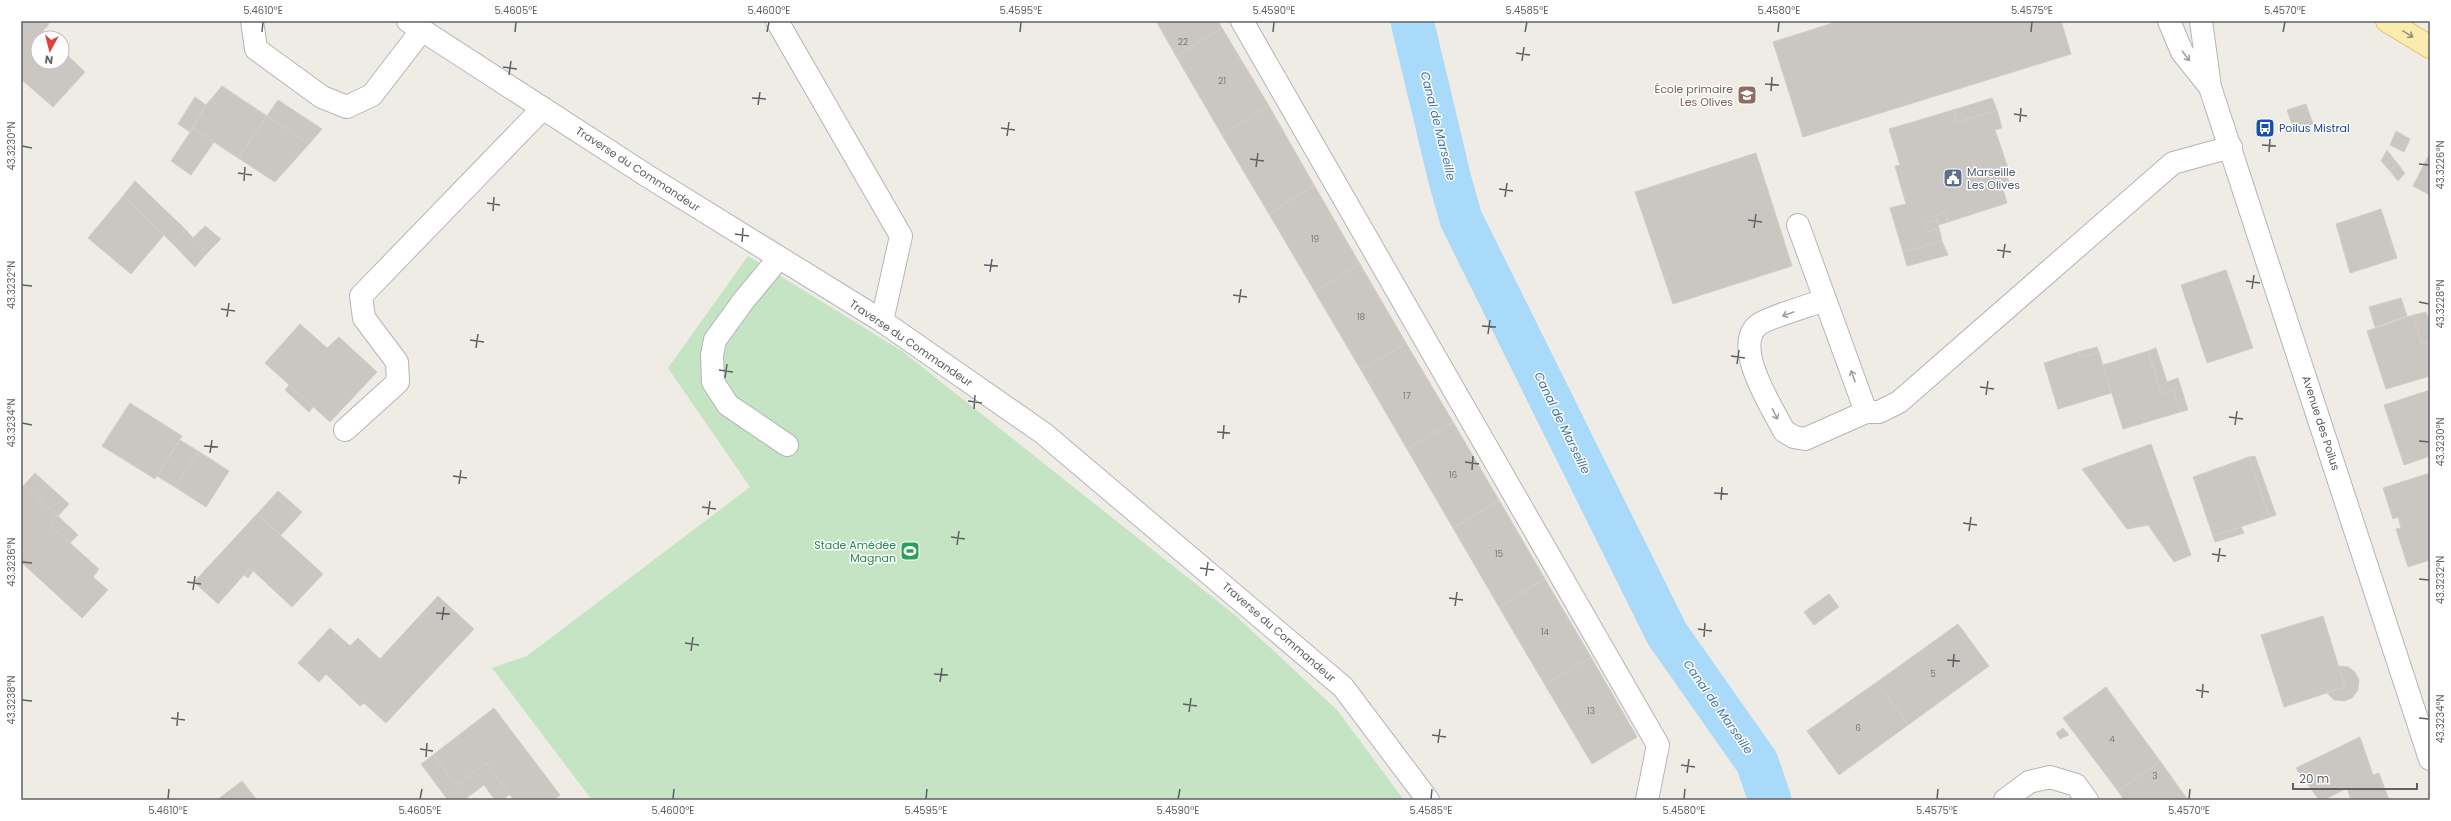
<svg xmlns="http://www.w3.org/2000/svg" width="2451" height="821" font-family="Poppins,sans-serif">
  <style>
    .green { fill: #c4e4c3 }
    .lines { fill: none; stroke-linecap: round; stroke-linejoin: round }
    .canal { stroke: #a9dafa; stroke-width: 43 }
    .building { fill: #cac7c2; stroke: #d3cdc4 }
    .minor-casing { stroke: #b2b5b9; stroke-width: 24 }
    .major-casing { stroke: #e9bf63; stroke-width: 24 }
    .minor { stroke: #fff; stroke-width: 22 }
    .major { stroke: #faebae; stroke-width: 22 }
    .oneway { stroke: #94917e }
    .oneway2 { stroke: #9ea0a2 }
    .ticks { fill: none; stroke: #5d6064; stroke-width: 1.5 }
    .labels { text-anchor: middle; stroke-width: 3; stroke-linejoin: round; paint-order: stroke }
    .number-label { font-size: 9px; fill: #787a7c }
    .education-label { font-size: 11px; fill: #785e54; stroke: #fff; text-anchor: end }
    .transit-label { font-size: 11px; fill: #164399; stroke: #fff; text-anchor: start }
    .street-label { font-size: 11px; fill: #5d6064; stroke: #fff }
    .service-label { font-size: 11px; fill: #4e5e75; stroke: #fff; text-anchor: start }
    .leisure-label { font-size: 11px; fill: #27864d; stroke: #fff; text-anchor: end }
    .water-label { font-size: 12px; font-style: italic; fill: #4475a2; stroke: #fff }
    .neatline { fill: none; stroke: #5d6064; stroke-width: 1.5 }
    .ticks-label { font-size: 10px; text-anchor: middle; fill: #5d6064 }
  </style>
  <rect width="100%" height="100%" fill="#eeece5"/>
  <path class="green" d="M748 256 902 351 1235 615 1337 710 1404 800H592L492 668 527 656 750 487 668 368Z"/>
  <g class="lines">
    <path class="canal" d="M1412 21 1450 180 1461 219 1667 634 1757 762 1770 800"/>
  </g>
  <path class="building" d="M21 21H45L49 24 37 38 38 62H62V50L85 72 53 107 21 79Z
    M1156 21H1218L1222 28 1176 56Z
    M1839 21H2061L2071 54 1803 137 1773 42Z
    M1222 28 1269 106 1222 135 1176 56Z
    M42 32 48 38 38 39Z
    M222 86 267 116 238 158 193 128 206 105Z
    M195 97 206 105 190 132 178 124Z
    M1992 98 1997 110 1957 122 1953 110Z
    M278 100 322 129 309 144 267 116Z
    M2306 104 2313 124 2294 130 2287 110Z
    M1269 106 1314 185 1269 214 1222 135Z
    M1953 110 1957 122 1997 110 2002 128 1995 130 2009 171 2006 172 2009 183 2002 186 2007 203 1948 222 1945 211 1935 216 1937 220 1925 224 1927 232 1939 228 1942 241 1903 252 1890 208 1906 204 1895 166 1900 165 1889 129Z
    M267 116 309 144 275 182 238 158Z
    M193 128 214 142 191 175 171 161Z
    M2396 131 2410 139 2404 152 2390 145Z
    M2387 150 2397 163 2390 171 2381 161Z
    M1756 153 1792 266 1673 304 1635 192Z
    M2430 153V195L2413 186Z
    M2397 163 2405 173 2398 181 2390 171Z
    M135 181 185 229 173 244 123 196Z
    M1314 185 1360 264 1315 292 1269 214Z
    M123 196 164 235 131 274 88 238Z
    M2381 209 2397 258 2350 273 2336 224Z
    M1945 211 1948 222 1938 225 1935 216Z
    M1937 220 1939 228 1927 232 1925 224Z
    M205 226 221 239 207 253 193 238Z
    M185 229 207 253 195 267 173 244Z
    M1942 241 1948 255 1907 266 1903 252Z
    M1360 264 1406 343 1361 370 1315 292Z
    M2226 270 2253 348 2207 363 2181 285Z
    M2401 298 2407 316 2375 327 2369 307Z
    M2426 312 2430 323V342L2422 344 2413 315Z
    M2413 315 2422 344 2430 342V376L2386 389 2367 331Z
    M300 324 327 348 339 337 377 372 330 422 265 363Z
    M1406 343 1453 422 1407 449 1361 370Z
    M2097 347 2099 352 2080 358 2078 352Z
    M2156 348 2167 382 2178 378 2188 410 2180 412 2173 390 2162 395 2148 351Z
    M2148 351 2162 395 2173 390 2180 412 2123 429 2103 365Z
    M2078 352 2080 358 2099 352 2111 393 2058 409 2044 363Z
    M289 385 313 407 309 412 285 390Z
    M2430 390V456L2404 465 2384 405Z
    M130 403 182 436 155 479 102 446Z
    M1453 422 1499 500 1453 528 1407 449Z
    M180 440 198 451 175 487 157 476Z
    M2151 444 2191 555 2174 562 2148 525 2127 529 2082 469Z
    M198 451 229 471 206 507 175 487Z
    M2255 456 2276 515 2270 517 2249 457Z
    M2249 457 2270 517 2213 536 2193 477Z
    M35 473 69 504 58 516 24 485Z
    M2430 473V560L2408 567 2396 529 2401 528 2398 517 2393 519 2383 488Z
    M24 485 58 516 50 525 99 569 93 577 108 590 82 618 21 562V555L24 551 21 548V489Z
    M278 491 302 512 281 535 257 514Z
    M1499 500 1545 579 1499 607 1453 528Z
    M257 514 323 574 292 607 250 568 218 604 194 582Z
    M58 516 78 535 70 543 50 525Z
    M2241 527 2244 533 2215 542 2213 536Z
    M250 568 253 571 248 578 244 575Z
    M1545 579 1591 657 1545 685 1499 607Z
    M1829 594 1839 607 1814 625 1804 612Z
    M438 596 474 629 386 723 364 703 360 706 326 674 319 682 298 663 330 628 350 646 358 638 380 659Z
    M2323 616 2345 687 2284 707 2261 635Z
    M1958 624 1989 666 1908 725 1877 682Z
    M1591 657 1637 737 1592 764 1545 685Z
    M2339 666 2348 667 2355 672 2359 680 2358 690 2352 698 2344 701 2334 700 2326 692 2345 687Z
    M1877 682 1908 725 1839 775 1807 731Z
    M2106 687 2160 761 2118 791 2063 718Z
    M494 708 560 795 554 800H514L486 763 456 786 433 755Z
    M2063 728 2069 735 2060 739 2056 733Z
    M2360 737 2373 775 2379 773 2389 800H2351L2347 788 2324 800H2319L2296 768Z
    M433 755 456 786 486 763 510 794 502 800H495L484 785 464 800H448L421 764Z
    M2160 761 2188 800H2124L2118 791Z
    M242 781 257 800H217Z"/>
  <g class="lines">
    <defs>
      <path id="minor" d="M252 21 256 49 322 97 347 107 372 95 422 30
        M408 21 649 177 882 321 1043 433 1343 687 1428 800
        M777 21 901 236 882 321
        M1242 21 1658 745 1647 800
        M2169 21 2182 52 2210 87
        M2201 21 2210 87 2430 759
        M1798 225 1866 412
        M779 258 744 300 715 340 712 355 713 382 728 405 787 445
        M1824 300C1812 305 1766 318 1758 325 1732 347 1772 407 1784 431L1794 437 1805 439 1866 412H1879L1899 402 2173 163 2231 147
        M345 430 398 382 397 362 364 318 361 296 543 108
        M2005 800 2029 782 2050 777 2076 785 2087 800"/>
      <path id="major" d="M2387 21 2430 47"/>
    </defs>
    <use href="#minor" class="minor-casing"/>
    <use href="#major" class="major-casing"/>
    <use href="#minor" class="minor"/>
    <use href="#major" class="major"/>
  </g>
  <defs><path id="oneway-shaft" d="M-6 0H5M1.5-3L5.5 0L1.5 3" fill="none" stroke-width="1.6" stroke-linecap="round" stroke-linejoin="round"/></defs>
  <use class="oneway" href="#oneway-shaft" transform="translate(2408 34) rotate(31)"/>
  <g class="oneway2">
    <use href="#oneway-shaft" transform="translate(2186 56) rotate(53)"/>
    <use href="#oneway-shaft" transform="translate(1788 314) rotate(160)"/>
    <use href="#oneway-shaft" transform="translate(1853 376) rotate(-110)"/>
    <use href="#oneway-shaft" transform="translate(1775 414) rotate(64)"/>
  </g>
  <path class="ticks" d="M262 32 263 22M515 32 516 22M767 32 769 22M1020 32 1021 22M1273 32 1274 22M1525 32 1527 22M1778 32 1779 22M2031 32 2032 22M2283 32 2285 22M1516 53 1530 55M1522 61 1524 47M503 67 517 69M509 75 511 61M1765 84 1779 85M1771 91 1772 77M752 98 766 99M758 105 760 92M2014 114 2027 116M2020 122 2021 108M1001 128 1015 130M1007 136 1009 122M2262 145 2276 146M22 146 32 148M2269 152 2270 139M1250 159 1264 161M2419 164 2429 165M1256 167 1258 153M238 173 252 175M244 181 245 167M1499 189 1513 191M1505 197 1507 183M487 203 500 205M493 211 494 197M1748 220 1762 222M1754 228 1756 214M735 234 749 236M742 242 743 228M1997 250 2011 252M2003 258 2005 244M984 265 998 266M990 272 992 259M2246 281 2260 283M22 285 32 286M2252 289 2254 275M1233 295 1247 297M2419 302 2429 304M1239 303 1241 289M221 309 235 311M227 317 229 303M1482 326 1496 327M1488 334 1490 320M470 340 484 342M476 348 478 334M1731 356 1745 358M1737 364 1739 350M719 370 733 372M725 378 727 364M1980 387 1994 389M1986 395 1988 381M968 401 982 403M974 409 975 395M2229 417 2243 419M22 423 32 425M2235 425 2237 411M1217 432 1230 433M1223 439 1224 425M2419 441 2429 442M204 446 218 447M210 453 212 440M1465 462 1479 464M1472 470 1473 456M453 476 467 478M459 484 461 470M1714 493 1728 494M1721 500 1722 487M702 507 716 509M708 515 710 501M1963 523 1977 525M1969 531 1971 517M951 537 965 539M957 545 959 531M2212 554 2226 556M22 562 32 563M2218 562 2220 548M1200 568 1214 570M1206 576 1208 562M2419 579 2429 580M187 582 201 584M193 590 195 576M1449 598 1463 600M1455 606 1457 592M436 613 450 614M442 620 444 607M1698 629 1712 631M1704 637 1705 623M685 643 699 645M691 651 693 637M1947 660 1960 661M1953 667 1954 654M934 674 948 675M940 682 942 668M2196 690 2209 692M2202 698 2203 684M22 700 32 701M1183 704 1197 706M1189 712 1191 698M171 718 185 720M2419 718 2429 719M177 726 178 712M1432 735 1446 737M1438 743 1440 729M420 749 433 751M426 757 427 743M1681 765 1695 767M1687 773 1689 759M168 799 169 789M420 799 422 789M673 799 674 789M926 799 927 789M1178 799 1180 789M1431 799 1432 789M1684 799 1685 789M1937 799 1938 789M2189 799 2190 789"/>
  <defs>
    <symbol id="school-square" viewBox="-11 -11 22 22"><rect x="-9" y="-9" width="18" height="18" rx="4" fill="#8d6e63" stroke="#fff"/><path d="M0-5L7-2L0 1L-7-2ZM-4 1L0 2.5L4 1V4Q0 6-4 4Z" fill="#fff"/></symbol>
    <symbol id="bus-square" viewBox="-11 -11 22 22"><rect x="-9" y="-9" width="18" height="18" rx="4" fill="#1a4fb4" stroke="#fff"/><path d="M-5-6H5V4H4V6H2V4H-2V6H-4V4H-5ZM-3.5-4V0h7V-4ZM-3.5 1.2v1.5H-2V1.2ZM2 1.2v1.5H3.5V1.2Z" fill="#fff"/></symbol>
    <symbol id="civic-square" viewBox="-11 -11 22 22"><rect x="-9" y="-9" width="18" height="18" rx="4" fill="#5c6f8a" stroke="#fff"/><path d="M-.6-6.5H3V-4.5H.6V-3L4-1V1h2V6H-6V1h2V-1L-.6-3ZM-1.2 2.5V6h2.4V2.5Z" fill="#fff"/></symbol>
    <symbol id="stadium-square" viewBox="-11 -11 22 22"><rect x="-9" y="-9" width="18" height="18" rx="4" fill="#2e9e5b" stroke="#fff"/><path d="M0-5a6.5 5 0 1 0 0 10a6.5 5 0 1 0 0-10ZM-3.5-1.8h7v3.6h-7Z" fill="#fff"/></symbol>
  </defs>
  <g fill-rule="evenodd">
    <use href="#school-square" x="1736" y="84" width="22" height="22"/>
    <use href="#bus-square" x="2254" y="117" width="22" height="22"/>
    <use href="#civic-square" x="1942" y="167" width="22" height="22"/>
    <use href="#stadium-square" x="899" y="540" width="22" height="22"/>
  </g>
  <g class="labels">
    <g class="number-label">
      <text x="1183" y="45">22</text>
      <text x="1222" y="84">21</text>
      <text x="1315" y="242">19</text>
      <text x="1361" y="320">18</text>
      <text x="1407" y="399">17</text>
      <text x="1453" y="478">16</text>
      <text x="1499" y="557">15</text>
      <text x="1545" y="635">14</text>
      <text x="1933" y="677">5</text>
      <text x="1591" y="714">13</text>
      <text x="1858" y="731">6</text>
      <text x="2112" y="742">4</text>
      <text x="2155" y="779">3</text>
    </g>
    <g class="education-label">
      <text x="1733" y="93">École primaire<tspan x="1733" dy="13">Les Olives</tspan></text>
    </g>
    <g class="transit-label">
      <text x="2279" y="132">Poilus Mistral</text>
    </g>
    <g class="street-label">
      <text transform="translate(638 169) rotate(33)" y="4">Traverse du Commandeur</text>
      <text transform="translate(911 343) rotate(34)" y="4">Traverse du Commandeur</text>
      <text transform="translate(2321 423) rotate(72)" y="4">Avenue des Poilus</text>
      <text transform="translate(1279 632) rotate(41)" y="4">Traverse du Commandeur</text>
    </g>
    <g class="service-label">
      <text x="1967" y="176">Marseille<tspan x="1967" dy="13">Les Olives</tspan></text>
    </g>
    <g class="leisure-label">
      <text x="896" y="549">Stade Amédée<tspan x="896" dy="13">Magnan</tspan></text>
    </g>
    <g class="water-label">
      <text transform="translate(1438 126) rotate(76)" y="4">Canal de Marseille</text>
      <text transform="translate(1562 423) rotate(64)" y="4">Canal de Marseille</text>
      <text transform="translate(1718 707) rotate(55)" y="4">Canal de Marseille</text>
    </g>
  </g>
  <rect width="2451" height="821" fill="none" stroke="#ffffff" stroke-width="44"/>
  <g transform="translate(50 50) rotate(187)"><circle r="19" fill="#ffffff" stroke="#bebfc1"/>
  <path d="M0-3L7 15L0 10L-7 15Z" fill="#df413b"/>
  <text y="-6" font-size="11" font-weight="bold" text-anchor="middle" fill="#5d6064">N</text>
  </g>
  <path d="M2293 783v6h124v-6" fill="none" stroke="#5d6064" stroke-width="2"/>
  <text x="2299" y="783" font-size="12" fill="#5d6064" stroke="#ffffff" stroke-width="3" paint-order="stroke">20 m</text>
  <rect x="22" y="22" width="2407" height="777" class="neatline"/>
  <g class="ticks-label">
    <text x="263" y="14">5.4610°E</text>
    <text x="516" y="14">5.4605°E</text>
    <text x="769" y="14">5.4600°E</text>
    <text x="1021" y="14">5.4595°E</text>
    <text x="1274" y="14">5.4590°E</text>
    <text x="1527" y="14">5.4585°E</text>
    <text x="1779" y="14">5.4580°E</text>
    <text x="2032" y="14">5.4575°E</text>
    <text x="2285" y="14">5.4570°E</text>
    <text transform="translate(11 146) rotate(-90)" y="4">43.3230°N</text>
    <text transform="translate(2440 165) rotate(-90)" y="4">43.3226°N</text>
    <text transform="translate(11 285) rotate(-90)" y="4">43.3232°N</text>
    <text transform="translate(2440 304) rotate(-90)" y="4">43.3228°N</text>
    <text transform="translate(11 423) rotate(-90)" y="4">43.3234°N</text>
    <text transform="translate(2440 442) rotate(-90)" y="4">43.3230°N</text>
    <text transform="translate(11 562) rotate(-90)" y="4">43.3236°N</text>
    <text transform="translate(2440 580) rotate(-90)" y="4">43.3232°N</text>
    <text transform="translate(11 700) rotate(-90)" y="4">43.3238°N</text>
    <text transform="translate(2440 719) rotate(-90)" y="4">43.3234°N</text>
    <text x="168" y="814">5.4610°E</text>
    <text x="420" y="814">5.4605°E</text>
    <text x="673" y="814">5.4600°E</text>
    <text x="926" y="814">5.4595°E</text>
    <text x="1178" y="814">5.4590°E</text>
    <text x="1431" y="814">5.4585°E</text>
    <text x="1684" y="814">5.4580°E</text>
    <text x="1937" y="814">5.4575°E</text>
    <text x="2189" y="814">5.4570°E</text>
  </g>
</svg>
